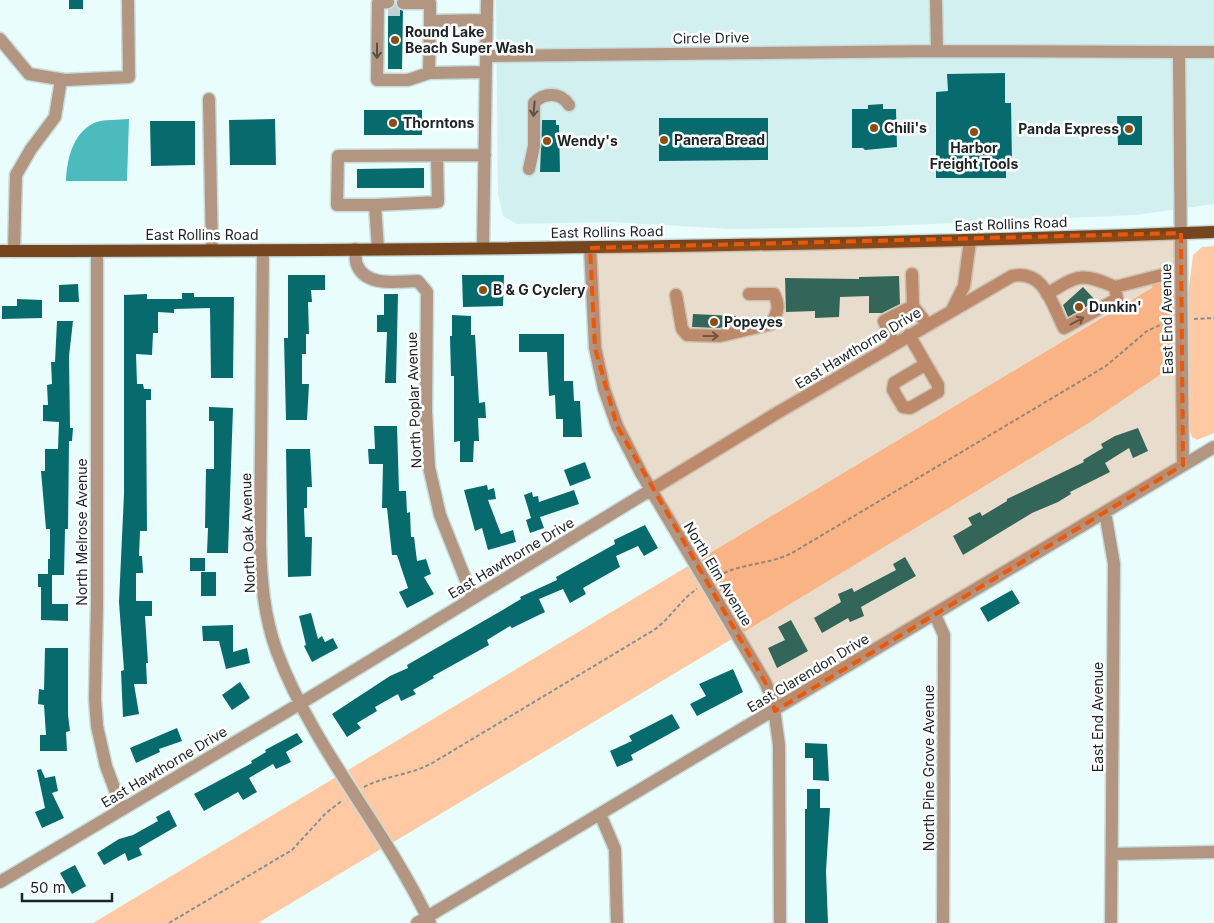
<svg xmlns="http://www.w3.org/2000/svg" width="1214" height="923" font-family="Inter,sans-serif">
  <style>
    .built { fill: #d3f0f1 }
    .green { fill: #ffcaa3 }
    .water { fill: #4cbbbe }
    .building { fill: #076a6d }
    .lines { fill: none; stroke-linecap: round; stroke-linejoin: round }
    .minor-tunnel { stroke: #c0d2d2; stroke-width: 12; stroke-dasharray: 12 6; stroke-linecap: butt }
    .minor-casing { stroke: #c8dada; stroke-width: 15 }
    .major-casing { stroke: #c8dada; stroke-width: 15 }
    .path { stroke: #849192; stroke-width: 2; stroke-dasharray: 4 2.5; stroke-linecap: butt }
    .minor { stroke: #b29682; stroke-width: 12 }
    .major { stroke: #75451d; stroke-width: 12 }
    .oneway { stroke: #59524a }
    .marked { fill: #e8590c; fill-opacity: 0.2; stroke: #e8590c; stroke-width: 4; stroke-dasharray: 10 6; stroke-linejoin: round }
    .poi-dot { fill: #8d4e14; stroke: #fff; stroke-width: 2 }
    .labels { text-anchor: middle; stroke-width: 5; stroke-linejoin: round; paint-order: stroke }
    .poi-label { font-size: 14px; font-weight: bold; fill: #1d2425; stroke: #fff; text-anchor: start }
    .street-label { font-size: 14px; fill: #1d2425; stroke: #fff }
  </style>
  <rect width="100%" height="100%" fill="#e9fdfd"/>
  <path class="built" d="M496 0H1214V204L1136 215 862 227 732 229 610 222 517 224 503 216 498 194Z"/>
  <path class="green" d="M1214 246V433L1197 440 1192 437 1189 429 1186 312 1193 255 1202 247Z
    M1169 279 1174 282 1173 366 1087 424 744 632 700 559 1152 288 1153 281Z
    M688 566 732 639 392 843 348 770Z
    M336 777 381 849 258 923H93Z"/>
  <path class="water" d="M129 119 127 181H66C67 160 72 134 94 123 103 119 119 120 129 119Z"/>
  <path class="building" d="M69 0H83V9H69Z
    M395 5 403 11 402 69H388V10Z
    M1005 73V103H1011L1012 162H1006V178H936V92L948 91 947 74Z
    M883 104V109H896L897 147 865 150 863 148H852V109H868V105Z
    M364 110H422V135H364Z
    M1117 116H1142V145H1118Z
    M659 118H768V160L659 161Z
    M275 119 276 165H230L229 120Z
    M542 120H556V125H559L560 172H540Z
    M150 121H195V165L151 166Z
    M424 168V188H357V169Z
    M288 275H325V290H311L312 302H308L309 334H306V354H302V384H309L307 420H286L284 338H288Z
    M462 275H504L503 306 463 307Z
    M899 276 900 304 882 313H869V296L840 297 839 317 815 318V311L786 312 785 278 859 279V277Z
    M78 284 79 302H59V285Z
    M1083 287 1096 301 1068 317 1063 305Z
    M182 293H194V297H234L233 378H211L210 308 174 309V313L158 312V333H153L152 355 136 354 137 384H143L144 389H151V400H146L147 531H140L139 556H142L143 573H136V601H152V616H145L148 663H146L147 684H134L139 714 123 717 121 671 124 670 119 602 124 494V295L147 294V299H182Z
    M384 294H398L396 383H385L387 332H377V315H384Z
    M17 299 42 300V318L2 319V306H17Z
    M693 314 736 316V324L719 328 692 327Z
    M452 315 471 316V335H475L479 403 485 402 486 418H478L479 441H474L473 462H460V441L454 442V376H451L450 336H452Z
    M57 321H73L69 356 70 428H73L72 441H69L68 529H65L64 575H52V604H68V621L41 620V587H38V574H48V559H50V529H46L41 471H45V449H58L59 422 43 421V405H48L47 385 52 384 51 362H55Z
    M519 334H564V381H573L574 401H580L582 437H563V419H556L555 395 549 396 547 352H519Z
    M209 407 233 408 228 553H207L208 528H205L206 469H214V421H209Z
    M374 426H397L399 491H406L407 513 410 512 411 537H414L417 561 426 559 431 574 424 577 434 594 407 608 399 592 408 588 397 555H392L387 508H382L383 464H369L368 449H375Z
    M1138 428 1148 451 1133 458 1129 448 1105 463 1110 472 1070 492 1071 494 1058 502 1032 513 963 555 953 536 972 525 968 518 980 512 982 516 1007 501V499L1084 462 1083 460 1103 448 1101 444 1115 436Z
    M286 449H310L312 487H307V508H304L305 537H312L311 576 288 577Z
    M585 462 591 478 570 486 564 470Z
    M487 485 488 490 494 488 496 499 488 500 501 534 513 530 516 542 488 550 482 528 475 531 464 490Z
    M574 490 579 504 540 517 544 528 530 533 526 520 531 518 524 495 532 492 533 497 538 496 539 502Z
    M645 525 658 548 644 556 638 546 616 556 620 567 583 588 586 594 570 603 563 589 539 599 545 612 512 628 510 626 487 640 489 645 433 676 434 678 413 690 416 694 401 701 398 694 375 707 377 711 357 723 361 728 347 737 332 714 390 676 408 668 407 665 501 611 521 599 520 597 557 580 556 577 615 544 614 540Z
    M905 557 916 576 861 607 864 616 850 622 848 618 822 633 814 618 841 602 838 594 852 588 854 592 896 570 893 564Z
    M190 558H205V571H190Z
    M201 572H216V596H201Z
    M1012 590 1020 603 988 622 980 608Z
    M311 613 318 639 322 636 325 642 333 638 338 648 312 662 304 646 306 645 299 616Z
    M791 620 808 651 777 668 768 648 785 640 778 627Z
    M233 625V652L247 648 250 663 226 669 219 641H203L202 626Z
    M45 648H68V715L70 731 66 732 67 751H40V735H46L44 705 38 704 39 689 44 690Z
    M733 669 743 692 697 716 690 704 706 696 699 684Z
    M240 682 250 698 232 710 222 695Z
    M672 714 680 728 631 755 633 760 617 767 610 751 632 741 629 736Z
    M177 728 182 741 159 749 160 752 136 763 130 748Z
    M297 733 303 742 286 752 291 762 276 769 273 764 249 778 257 792 243 800 238 792 204 811 194 794 252 763 251 761 266 752 265 750Z
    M805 743 827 744 829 781 813 780V758H805Z
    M41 769 45 778 55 776 58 791 52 793 64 818 42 828 35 812 45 808 37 770Z
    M807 789H820V808H830L826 871 828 923H805V809H807Z
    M169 810 177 826 139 848 142 855 128 861 125 853 104 865 97 853 119 839 133 835 158 821 156 817Z
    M75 865 86 886 72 894 60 873Z"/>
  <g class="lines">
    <path class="minor-tunnel" d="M388 10H403"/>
    <defs>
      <path id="minor" d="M936 0 937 51 1179 52 1183 465
        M388 2 378 3 377 80H408L429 73
        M403 3H430V21
        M0 39 29 74 65 80 129 77 128 0
        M1179 52H1214
        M486 56 937 51
        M486 72 429 73 430 21 487 20
        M209 99 212 250
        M529 169 534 146V103C544 92 561 92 569 105
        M375 205 438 202 437 156
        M483 248 487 0
        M590 248 595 348 604 389 617 426 641 473 765 682 773 701 779 745 780 923
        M355 249C356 254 355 261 357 265 366 288 400 281 418 281L427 292 426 411 429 467 440 515 473 598
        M378 249 375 205H337L338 156 485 155
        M263 250 260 543C261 580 264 617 277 652 314 750 386 829 430 923
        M14 251 16 175 31 149 55 117 61 80H65
        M97 251V603L95 699 97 726 106 766 122 809
        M912 274 913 306 927 324
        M1115 287 1162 275
        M676 295 682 329 687 335 720 336 771 324C778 312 780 306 774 294H749
        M952 310 964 286 970 241
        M909 335 938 385V392L910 408 903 407 893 390 894 383 926 364
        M894 344 884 321 913 306
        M1105 512 1114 564 1111 923
        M935 615 944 635 943 923
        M600 814 615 849 617 923
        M1112 854 1214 852
        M0 882 301 703 777 413 1012 276C1044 269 1052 304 1064 328L1117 299 1115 287C1081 272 1078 275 1047 294
        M417 923 1214 447"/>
      <path id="major" d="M0 251C405 251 810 247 1214 232"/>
    </defs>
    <use href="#minor" class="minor-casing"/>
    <use href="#major" class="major-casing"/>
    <path class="path" d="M1194 319 1214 318
      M718 576C741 563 768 565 792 553L1106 366 1147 331 1169 321
      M364 787C387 775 412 775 434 762L654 630C670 619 680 600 697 589
      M169 923 292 850 326 813 343 800"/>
    <use href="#minor" class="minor"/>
    <use href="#major" class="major"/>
  </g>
  <defs><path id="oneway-shaft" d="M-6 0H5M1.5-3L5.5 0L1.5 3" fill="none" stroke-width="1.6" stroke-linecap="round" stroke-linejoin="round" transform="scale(1.25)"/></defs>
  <g class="oneway">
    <use href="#oneway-shaft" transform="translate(377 51) rotate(90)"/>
    <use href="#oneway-shaft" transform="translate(534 109) rotate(95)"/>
    <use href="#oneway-shaft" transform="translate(1077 321) rotate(-28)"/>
    <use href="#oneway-shaft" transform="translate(711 336)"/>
  </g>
  <path class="marked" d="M1181 233 1183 465 775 711 765 682 617 426 595 348 590 248Z"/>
  <g class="poi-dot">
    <circle cx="395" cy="40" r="5"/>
    <circle cx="393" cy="123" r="5"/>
    <circle cx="874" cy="128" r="5"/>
    <circle cx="1129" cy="129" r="5"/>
    <circle cx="974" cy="132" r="5"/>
    <circle cx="664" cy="140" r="5"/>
    <circle cx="547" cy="141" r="5"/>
    <circle cx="483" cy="290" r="5"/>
    <circle cx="1079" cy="307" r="5"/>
    <circle cx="714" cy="322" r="5"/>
  </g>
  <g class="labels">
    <g class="poi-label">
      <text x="405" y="37">Round Lake<tspan x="405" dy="16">Beach Super Wash</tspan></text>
      <text x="403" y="128">Thorntons</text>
      <text x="884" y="133">Chili's</text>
      <text x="1119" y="134" text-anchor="end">Panda Express</text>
      <text x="674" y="145">Panera Bread</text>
      <text x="557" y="146">Wendy's</text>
      <text x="974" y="153" text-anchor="middle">Harbor<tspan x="974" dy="16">Freight Tools</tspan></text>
      <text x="493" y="295">B &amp; G Cyclery</text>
      <text x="1089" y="312">Dunkin'</text>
      <text x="724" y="327">Popeyes</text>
    </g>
    <g class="street-label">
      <text transform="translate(711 38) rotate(-1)" y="5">Circle Drive</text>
      <text transform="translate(1011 224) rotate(-2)" y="5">East Rollins Road</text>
      <text transform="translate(607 232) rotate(-1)" y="5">East Rollins Road</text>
      <text x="202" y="240">East Rollins Road</text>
      <text transform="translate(1167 319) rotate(-91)" y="5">East End Avenue</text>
      <text transform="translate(858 348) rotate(-31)" y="5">East Hawthorne Drive</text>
      <text transform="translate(414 400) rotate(-92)" y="5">North Poplar Avenue</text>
      <text transform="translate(82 532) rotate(-90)" y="5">North Melrose Avenue</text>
      <text transform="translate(248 533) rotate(-92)" y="5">North Oak Avenue</text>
      <text transform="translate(511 558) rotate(-31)" y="5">East Hawthorne Drive</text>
      <text transform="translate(718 574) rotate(59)" y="5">North Elm Avenue</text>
      <text transform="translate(808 673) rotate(-31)" y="5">East Clarendon Drive</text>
      <text transform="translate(1098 717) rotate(-90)" y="5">East End Avenue</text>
      <text transform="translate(164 767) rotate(-31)" y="5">East Hawthorne Drive</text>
      <text transform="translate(929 768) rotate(-90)" y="5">North Pine Grove Avenue</text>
    </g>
  </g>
  <path d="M22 893v8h90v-8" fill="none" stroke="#1d2425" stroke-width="2.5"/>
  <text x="30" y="893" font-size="15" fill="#1d2425" stroke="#ffffff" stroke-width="4" paint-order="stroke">50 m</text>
</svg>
